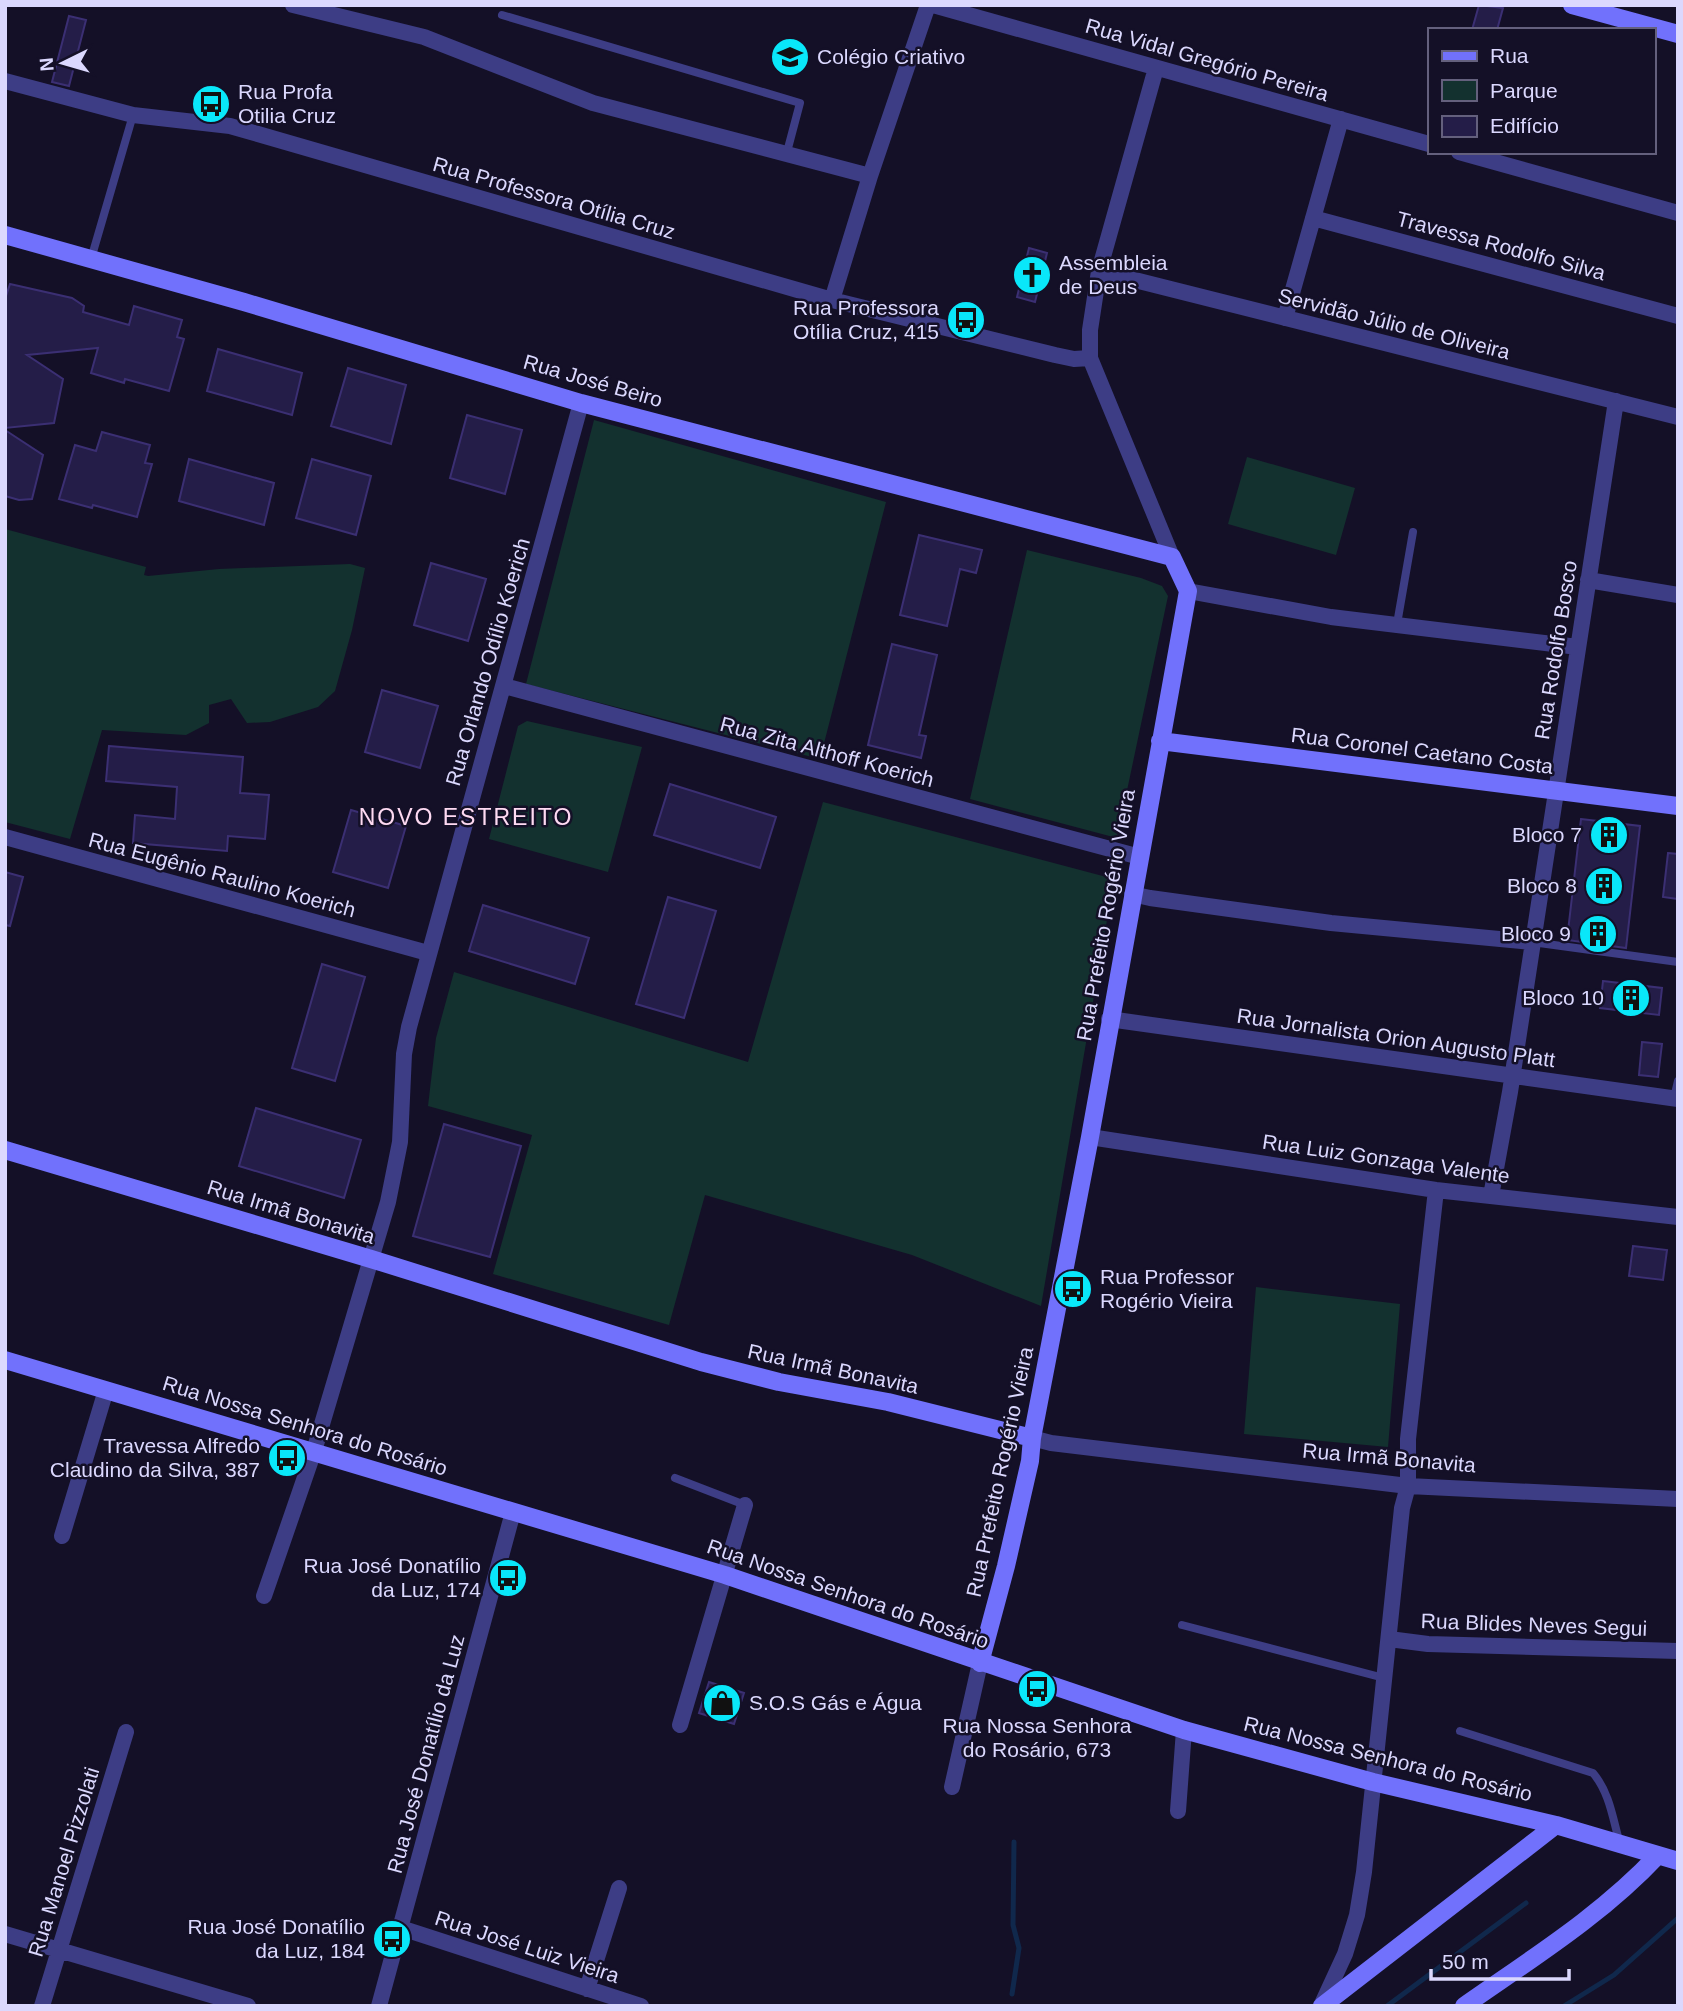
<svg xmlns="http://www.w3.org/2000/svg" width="1683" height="2011" font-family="Arial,sans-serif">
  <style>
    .green { fill: #13312f }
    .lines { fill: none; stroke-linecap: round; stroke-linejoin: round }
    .stream { stroke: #10284c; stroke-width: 5 }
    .building { fill: #241d48; stroke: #3b2f73; stroke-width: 2 }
    .lane { stroke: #3d3d85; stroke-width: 8 }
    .street { stroke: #3d3d85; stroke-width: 16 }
    .secondary { stroke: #7171fc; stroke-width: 18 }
    .labels { text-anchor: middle; stroke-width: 5; stroke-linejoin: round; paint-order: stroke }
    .poi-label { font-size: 21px; fill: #dbd8fe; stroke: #141027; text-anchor: end }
    .street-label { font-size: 21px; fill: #dbd8fe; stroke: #141027 }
    .neighbourhood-label { font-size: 23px; letter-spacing: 2px; fill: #fedaf2; stroke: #141027 }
  </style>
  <rect width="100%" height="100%" fill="#141027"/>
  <path class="green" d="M594 420 886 502 820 759 526 684Z
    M1247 457 1355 488 1336 555 1228 524Z
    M5 529 146 567 144 575 148 576 219 569 350 564 365 568 352 630 335 691 318 707 270 722 247 723 231 699 209 705V723L186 735 102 730 70 839 5 822Z
    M1027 550 1141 578 1162 586 1168 596 1117 838 970 799Z
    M527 721 642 747 608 872 489 839 518 726Z
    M823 802 1114 879 1041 1306 912 1255 705 1195 669 1325 493 1274 532 1135 428 1106 436 1038 454 972 748 1062Z
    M1256 1287 1400 1304 1388 1447 1244 1434Z"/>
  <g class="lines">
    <path class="stream" d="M1012 1994 1019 1948 1013 1925 1014 1842
      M1387 2006 1526 1903
      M1564 2006 1614 1975 1678 1918"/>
  </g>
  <path class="building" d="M1479 5 1503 8 1497 30H1472Z
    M69 16 86 20 69 86 52 82Z
    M1029 248 1047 253 1035 302 1017 297Z
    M10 284 72 298 84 306 83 312 129 325 134 306 182 320 177 337 184 339 169 391 125 379 124 383 91 373 98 348 27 355 63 379 54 423 5 428V299Z
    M218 349 302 373 292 415 207 391Z
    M348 368 406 385 391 444 331 426Z
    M467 415 522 430 505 494 450 478Z
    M5 430 43 455 32 499 19 500 5 496Z
    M102 432 150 445 145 463 152 464 137 517 93 505 92 508 59 499 75 445 96 451Z
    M189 459 274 483 264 525 179 501Z
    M312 459 371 476 356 535 296 518Z
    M919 535 982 550 976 573 960 569 947 626 900 615Z
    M431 563 486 579 468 641 414 625Z
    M892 644 937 655 919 735 926 736 921 758 868 745Z
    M382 690 438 706 420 768 365 752Z
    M109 746 243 757 240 793 269 795 265 839 228 836 227 851 133 843 135 815 175 819 177 787 106 781Z
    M670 784 776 817 760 868 654 835Z
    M351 810 406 826 388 888 333 872Z
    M1581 819 1640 826 1626 948 1567 940Z
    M1668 853 1678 854V899L1663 897Z
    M5 872 23 877 10 926 5 925Z
    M668 897 716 911 684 1018 636 1004Z
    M483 905 589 938 575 984 469 951Z
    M322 964 365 977 335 1081 292 1068Z
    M1603 981 1662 988 1659 1015 1600 1008Z
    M1642 1042 1662 1044 1658 1077 1639 1075Z
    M256 1108 361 1140 344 1198 239 1166Z
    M444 1124 521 1146 490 1257 413 1236Z
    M1633 1246 1667 1250 1663 1280 1629 1276Z
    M709 1682 744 1693 734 1724 699 1713Z"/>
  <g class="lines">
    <path class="lane" d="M502 15 800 103 787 152
      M91 259 133 115
      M1397 624 1413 532
      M1532 942 1678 962
      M1674 1098 1678 1081
      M675 1478 745 1505
      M1182 1625 1384 1678
      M1460 1731 1593 1773C1610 1793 1613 1820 1620 1844"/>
    <path class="street" d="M293 5 424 37 593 103 870 176
      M933 5 1429 144
      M1156 68 1099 271 1090 330V358L1172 557
      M5 81 133 115 230 126 832 300 1055 355 1074 359 1090 358
      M1459 152 1678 213
      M1313 218 1678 316
      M1099 271 1678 417
      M832 300 870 176 928 5
      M1285 318 1341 119
      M1588 580 1678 595
      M1188 591 1331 617 1578 647
      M504 686 1140 857
      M5 837 428 953
      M1132 894 1150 898 1331 923 1532 942
      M1109 1019 1678 1099
      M1090 1137 1436 1190 1678 1217
      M1491 1196 1510 1092 1616 401
      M1032 1438 1051 1443 1408 1486 1678 1499
      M62 1536 106 1390
      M264 1596 314 1451 388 1202 400 1142 404 1054 409 1027 581 403
      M1389 1639 1428 1644 1678 1651
      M680 1725 745 1505
      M952 1787 980 1663
      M1178 1811 1184 1730
      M401 1928 641 2006
      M5 1934 248 2006
      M587 1989 619 1888
      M42 2006 126 1732
      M379 2006 513 1512
      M1321 2006 1345 1954 1357 1915 1364 1872 1402 1508 1408 1486V1439L1436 1190"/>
    <path class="secondary" d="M1572 5 1678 34
      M5 235 244 302 581 403 1172 557 1188 591 1090 1137 1032 1438 1030 1461 1006 1566 980 1663
      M1160 741 1678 806
      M5 1150 371 1259 701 1362 779 1382 888 1402 1032 1438
      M5 1360 725 1575 1184 1730 1373 1782 1556 1825 1678 1861
      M1322 2006 1556 1825
      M1464 2006C1531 1959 1602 1915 1658 1855"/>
  </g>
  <defs>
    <symbol id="school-disc" viewBox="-11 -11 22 22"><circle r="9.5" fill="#09e7f9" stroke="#141027"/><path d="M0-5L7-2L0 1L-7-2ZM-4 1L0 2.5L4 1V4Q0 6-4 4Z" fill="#111"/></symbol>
    <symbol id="bus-disc" viewBox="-11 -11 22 22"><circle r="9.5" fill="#09e7f9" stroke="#141027"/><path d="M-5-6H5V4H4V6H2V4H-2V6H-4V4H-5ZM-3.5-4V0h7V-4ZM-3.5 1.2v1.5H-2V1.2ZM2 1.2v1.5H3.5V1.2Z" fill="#111"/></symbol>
    <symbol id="church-disc" viewBox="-11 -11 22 22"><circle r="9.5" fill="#09e7f9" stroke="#141027"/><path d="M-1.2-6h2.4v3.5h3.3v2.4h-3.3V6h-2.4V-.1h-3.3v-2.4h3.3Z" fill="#111"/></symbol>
    <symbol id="building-disc" viewBox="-11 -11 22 22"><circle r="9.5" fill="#09e7f9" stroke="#141027"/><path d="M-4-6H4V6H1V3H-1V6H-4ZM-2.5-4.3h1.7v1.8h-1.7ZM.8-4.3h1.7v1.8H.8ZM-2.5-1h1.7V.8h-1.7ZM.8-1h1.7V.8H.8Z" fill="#111"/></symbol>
    <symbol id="shop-disc" viewBox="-11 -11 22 22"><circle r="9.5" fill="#09e7f9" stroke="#141027"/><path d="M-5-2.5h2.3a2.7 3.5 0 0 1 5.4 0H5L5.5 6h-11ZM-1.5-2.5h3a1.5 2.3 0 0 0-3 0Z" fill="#111"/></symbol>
  </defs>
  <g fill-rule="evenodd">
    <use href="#school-disc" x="768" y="35" width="44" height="44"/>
    <use href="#bus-disc" x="189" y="82" width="44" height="44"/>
    <use href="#church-disc" x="1010" y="253" width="44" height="44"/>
    <use href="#bus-disc" x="944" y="298" width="44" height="44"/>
    <use href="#building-disc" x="1587" y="813" width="44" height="44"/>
    <use href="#building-disc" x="1582" y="864" width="44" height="44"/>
    <use href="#building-disc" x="1576" y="912" width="44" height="44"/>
    <use href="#building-disc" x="1609" y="976" width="44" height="44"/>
    <use href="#bus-disc" x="1051" y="1267" width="44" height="44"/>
    <use href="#bus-disc" x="265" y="1436" width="44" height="44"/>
    <use href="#bus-disc" x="486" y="1556" width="44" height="44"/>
    <use href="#bus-disc" x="1015" y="1667" width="44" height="44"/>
    <use href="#shop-disc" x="700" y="1681" width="44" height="44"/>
    <use href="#bus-disc" x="370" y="1917" width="44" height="44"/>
  </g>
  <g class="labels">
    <g class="poi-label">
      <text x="817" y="64" text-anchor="start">Colégio Criativo</text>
      <text x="238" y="99" text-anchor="start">Rua Profa<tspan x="238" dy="24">Otilia Cruz</tspan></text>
      <text x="1059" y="270" text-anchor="start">Assembleia<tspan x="1059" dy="24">de Deus</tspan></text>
      <text x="939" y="315">Rua Professora<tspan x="939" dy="24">Otília Cruz, 415</tspan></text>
      <text x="1582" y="842">Bloco 7</text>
      <text x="1577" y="893">Bloco 8</text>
      <text x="1571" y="941">Bloco 9</text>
      <text x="1604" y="1005">Bloco 10</text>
      <text x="1100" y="1284" text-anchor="start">Rua Professor<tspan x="1100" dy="24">Rogério Vieira</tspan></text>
      <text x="260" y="1453">Travessa Alfredo<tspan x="260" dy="24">Claudino da Silva, 387</tspan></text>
      <text x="481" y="1573">Rua José Donatílio<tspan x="481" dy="24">da Luz, 174</tspan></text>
      <text x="749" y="1710" text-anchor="start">S.O.S Gás e Água</text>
      <text x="1037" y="1733" text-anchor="middle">Rua Nossa Senhora<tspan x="1037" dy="24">do Rosário, 673</tspan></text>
      <text x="365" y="1934">Rua José Donatílio<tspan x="365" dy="24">da Luz, 184</tspan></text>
    </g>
    <g class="street-label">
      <text transform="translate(1207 60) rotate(16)" y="7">Rua Vidal Gregório Pereira</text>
      <text transform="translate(554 198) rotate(16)" y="7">Rua Professora Otília Cruz</text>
      <text transform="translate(1501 246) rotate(15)" y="7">Travessa Rodolfo Silva</text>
      <text transform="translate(1394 324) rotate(14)" y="7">Servidão Júlio de Oliveira</text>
      <text transform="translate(593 381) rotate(16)" y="7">Rua José Beiro</text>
      <text transform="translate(1556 650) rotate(-81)" y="7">Rua Rodolfo Bosco</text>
      <text transform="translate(488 662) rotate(-74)" y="7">Rua Orlando Odílio Koerich</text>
      <text transform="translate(1422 751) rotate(7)" y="7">Rua Coronel Caetano Costa</text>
      <text transform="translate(827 752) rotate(15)" y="7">Rua Zita Althoff Koerich</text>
      <text transform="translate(222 875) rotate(15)" y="7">Rua Eugênio Raulino Koerich</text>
      <text transform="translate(1106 915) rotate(-80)" y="7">Rua Prefeito Rogério Vieira</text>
      <text transform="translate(1396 1038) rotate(8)" y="7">Rua Jornalista Orion Augusto Platt</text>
      <text transform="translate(1386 1159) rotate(8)" y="7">Rua Luiz Gonzaga Valente</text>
      <text transform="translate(291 1212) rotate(17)" y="7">Rua Irmã Bonavita</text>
      <text transform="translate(833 1369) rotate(12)" y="7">Rua Irmã Bonavita</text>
      <text transform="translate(305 1426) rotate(17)" y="7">Rua Nossa Senhora do Rosário</text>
      <text transform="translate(1389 1458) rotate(5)" y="7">Rua Irmã Bonavita</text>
      <text transform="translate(1000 1472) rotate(-78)" y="7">Rua Prefeito Rogério Vieira</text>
      <text transform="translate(848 1594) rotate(19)" y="7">Rua Nossa Senhora do Rosário</text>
      <text transform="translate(1534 1625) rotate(2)" y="7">Rua Blides Neves Segui</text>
      <text transform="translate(426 1754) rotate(-75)" y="7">Rua José Donatílio da Luz</text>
      <text transform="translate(1388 1759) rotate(14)" y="7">Rua Nossa Senhora do Rosário</text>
      <text transform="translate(64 1862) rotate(-73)" y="7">Rua Manoel Pizzolati</text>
      <text transform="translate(527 1947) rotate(18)" y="7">Rua José Luiz Vieira</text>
    </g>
    <g class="neighbourhood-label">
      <text x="466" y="825">NOVO ESTREITO</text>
    </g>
  </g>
  <rect width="1683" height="2011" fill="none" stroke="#dbd8fe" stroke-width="14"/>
  <rect x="1428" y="28" width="228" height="126" fill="#141027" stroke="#64607d" stroke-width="2"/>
  <rect x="1442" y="51" width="35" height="10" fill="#7171fc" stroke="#64607d" stroke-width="2"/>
  <text x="1490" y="63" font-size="21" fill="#dbd8fe">Rua</text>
  <rect x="1442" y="80" width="35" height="21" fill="#13312f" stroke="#64607d" stroke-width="2"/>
  <text x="1490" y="98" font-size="21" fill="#dbd8fe">Parque</text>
  <rect x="1442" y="116" width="35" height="21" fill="#241d48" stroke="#64607d" stroke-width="2"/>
  <text x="1490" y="133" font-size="21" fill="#dbd8fe">Edifício</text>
  <g transform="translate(63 63) rotate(265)" stroke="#141027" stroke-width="5" paint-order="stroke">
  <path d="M0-5L12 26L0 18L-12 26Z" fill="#dbd8fe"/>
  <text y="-10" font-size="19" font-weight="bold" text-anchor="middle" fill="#dbd8fe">N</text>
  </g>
  <path d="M1431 1969v10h138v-10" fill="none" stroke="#dbd8fe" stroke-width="3.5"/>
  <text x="1442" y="1969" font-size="21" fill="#dbd8fe" stroke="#141027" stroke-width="5" paint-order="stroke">50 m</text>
</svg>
